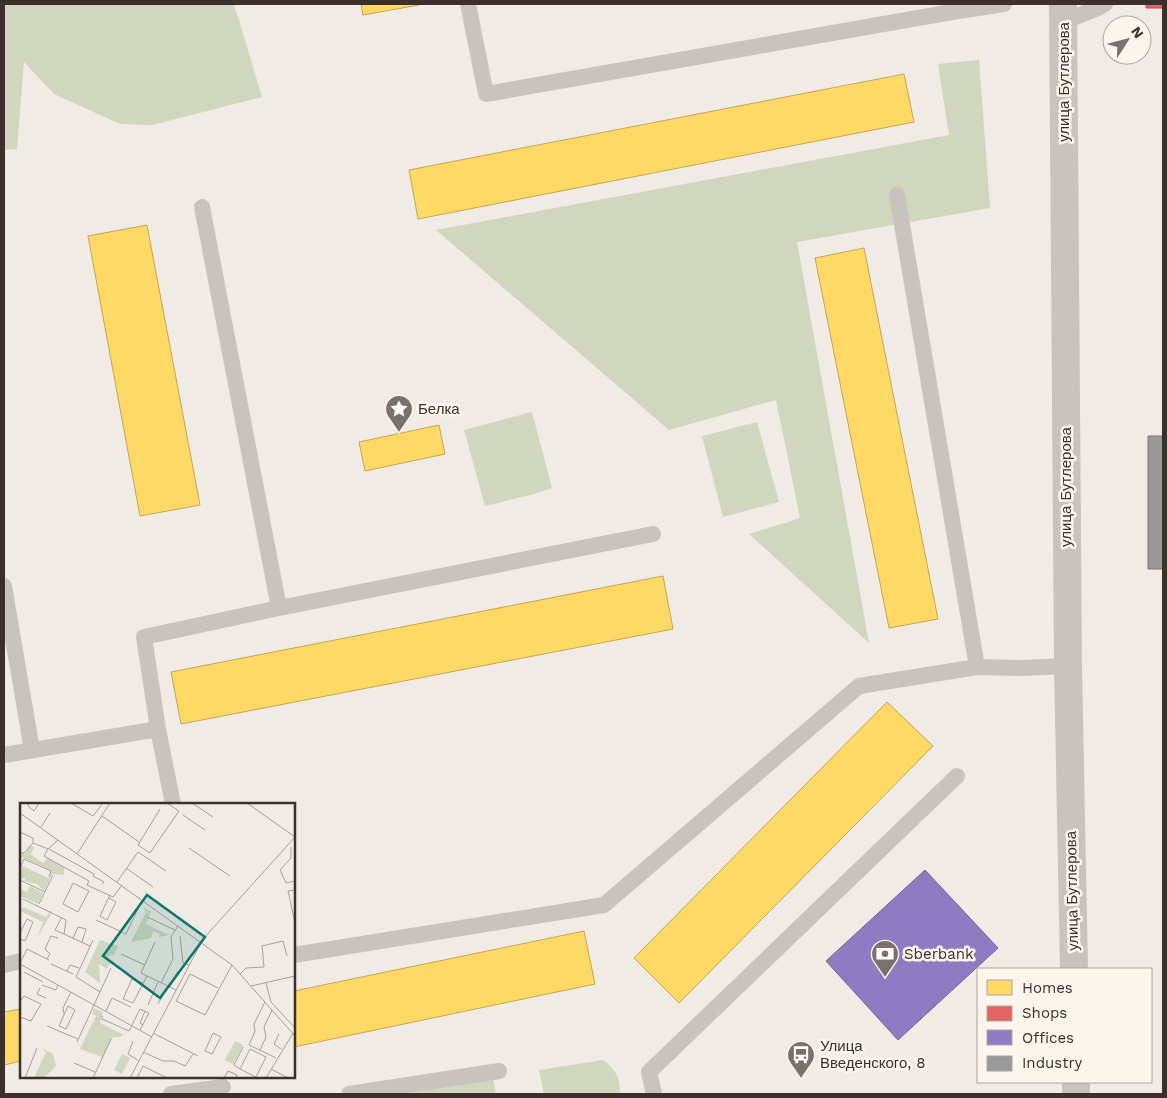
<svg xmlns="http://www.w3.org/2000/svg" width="1167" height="1098" font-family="'Work Sans',sans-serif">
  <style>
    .green { fill: #d1d6bf }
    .homes { fill: #ffd966; stroke: #c4a654 }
    .shops { fill: #e06666; stroke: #ae5654 }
    .offices { fill: #8e7cc3; stroke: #756595 }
    .industry { fill: #999; stroke: #7d7a78 }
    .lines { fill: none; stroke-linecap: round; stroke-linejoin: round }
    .service { stroke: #c9c3be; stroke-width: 16 }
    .tertiary { stroke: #c9c3be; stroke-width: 28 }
    .labels { text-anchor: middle; stroke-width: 5; stroke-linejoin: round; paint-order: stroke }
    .street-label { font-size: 15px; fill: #3b302b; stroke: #fbf5ee }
    .poi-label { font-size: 15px; fill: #3b302b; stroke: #fbf5ee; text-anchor: start }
    .inset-road { fill: none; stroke: #a8a09b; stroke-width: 1 }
    .view { fill: #0f766e; fill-opacity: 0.15; stroke: #0f766e; stroke-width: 2.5 }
    .inset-edge { fill: none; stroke: #3b302b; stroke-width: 2.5 }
  </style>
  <rect width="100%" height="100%" fill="#f0ebe5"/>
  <path class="green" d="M4 4H234L262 97 152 125 120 124 54 94 24 62 17 149 4 150Z
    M979 60 990 208 797 242 869 643 749 534 800 518 776 400 669 430 436 230 949 135 938 64Z
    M532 412 552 488 534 494 485 506 464 430Z
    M757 422 779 502 723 517 702 436Z
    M603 1060C616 1069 620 1078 620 1094H544L539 1070Z
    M493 1078 496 1094H400Z"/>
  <path class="homes" d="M361 4H419V5L363 15Z
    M904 74 914 122 418 219 409 170Z
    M147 225 200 505 140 516 88 236Z
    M864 248 938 619 889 628 815 258Z
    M439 425 445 454 365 471 359 442Z
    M663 576 673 629 181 724 171 672Z
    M887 702 933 746 679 1003 634 958Z
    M584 931 595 984 294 1047V991Z
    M21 1009V1061L4 1065V1012Z"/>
  <path class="shops" d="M1146 4H1163V8H1146Z"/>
  <path class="offices" d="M925 870 998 948 898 1040 826 961Z"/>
  <path class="industry" d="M1148 436H1163V569H1148Z"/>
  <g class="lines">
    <path class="service" d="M468 4 486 94 952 12 1004 4
      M1063 22 1100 7 1105 4
      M897 195 977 667
      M202 207 279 608
      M4 586 32 750
      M4 755 158 729
      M173 804 158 729 144 637 279 608 653 534
      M294 955 604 905 859 686 977 667 1022 668 1068 666
      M4 965 21 961
      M171 1094 223 1087
      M349 1094 499 1071
      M654 1094 649 1072 957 776"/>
    <path class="tertiary" d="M1063 4 1068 666 1074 969
      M1076 1082V1094"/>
  </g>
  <defs>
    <symbol id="sight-pin" viewBox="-11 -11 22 30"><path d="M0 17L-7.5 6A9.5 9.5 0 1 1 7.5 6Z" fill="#7a716c" stroke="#fbf5ee"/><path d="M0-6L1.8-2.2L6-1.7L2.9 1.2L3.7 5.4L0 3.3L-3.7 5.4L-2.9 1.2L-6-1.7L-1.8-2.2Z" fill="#fff"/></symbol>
    <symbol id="bank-pin" viewBox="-11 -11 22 30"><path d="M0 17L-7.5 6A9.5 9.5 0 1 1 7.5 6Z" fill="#7a716c" stroke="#fbf5ee"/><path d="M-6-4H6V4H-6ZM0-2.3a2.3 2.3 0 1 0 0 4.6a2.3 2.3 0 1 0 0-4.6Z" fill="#fff"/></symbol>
    <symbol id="bus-pin" viewBox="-11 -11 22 30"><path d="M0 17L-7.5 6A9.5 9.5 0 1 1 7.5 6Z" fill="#7a716c" stroke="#fbf5ee"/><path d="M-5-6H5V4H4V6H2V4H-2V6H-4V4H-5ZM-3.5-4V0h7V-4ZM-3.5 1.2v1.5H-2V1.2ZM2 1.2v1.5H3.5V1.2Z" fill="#fff"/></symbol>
  </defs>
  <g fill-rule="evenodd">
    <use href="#sight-pin" x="383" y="393" width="32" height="43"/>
    <use href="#bank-pin" x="869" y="938" width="32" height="43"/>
    <use href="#bus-pin" x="785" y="1039" width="32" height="43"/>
  </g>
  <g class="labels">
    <g class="street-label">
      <text transform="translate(1064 82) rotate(-90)" y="5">улица Бутлерова</text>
      <text transform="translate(1066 487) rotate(-90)" y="5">улица Бутлерова</text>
      <text transform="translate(1072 891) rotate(-91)" y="5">улица Бутлерова</text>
    </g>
    <g class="poi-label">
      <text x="418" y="414">Белка</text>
      <text x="904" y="959">Sberbank</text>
      <text x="820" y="1051">Улица<tspan x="820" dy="17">Введенского, 8</tspan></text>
    </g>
  </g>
  <g transform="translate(20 803)">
    <rect width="275" height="275" fill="#f0ebe5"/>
    <path d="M10 42 14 44 11 51 18 57 24 60 27 55 44 64V72L32 71 24 88 17 81 5 78V75L0 76 2 63 29 75 32 68 2 54 0 59V51H5ZM10 83 23 90 18 101 0 93V86L7 89ZM3 104 26 114 30 108 32 109 17 135 23 119 0 108ZM123 104 131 109 126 121 149 132 139 134 140 131 133 128 131 135 111 139 126 109ZM80 137 98 143 94 152 87 154 91 158 87 166 79 161 80 180 65 169ZM74 205 83 209 80 220 104 232 109 228 100 234H93L82 254 60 246 76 213 72 211ZM215 238 223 242 213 261 205 257ZM22 245 33 251 36 263 24 275H14L26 249ZM102 251 110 255 102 271 94 267Z" fill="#d1d6bf"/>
    <path class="inset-road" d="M9 0 8 3 14 8 19 0M51 0 73 13 83 0M172 0 193 14M227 0 275 34M140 6 118 42 130 50 159 8 147 0M0 10 212 162 275 233M163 12 185 27M82 13 119 39M21 24 30 10M0 29 13 35V40L28 46 38 37M271 44V55L260 67 266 80 275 78M169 45 210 73M28 46 24 53 69 78 67 82 93 94 102 82M29 46 74 71 73 73 84 79 82 81M0 50H4L13 40M57 51 90 0M0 65 4 56 31 68 29 74M106 65 133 84M0 77 25 89M97 79 118 49 146 68M53 80 69 88 58 109 43 101ZM275 87 268 88 275 120M89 95 96 99 87 117 80 113 89 94 90 92M3 96 46 117 44 131M19 101 33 72M42 114 35 127 70 143M127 114 155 127M76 117 106 131 122 97M0 130 7 116 13 119 5 138 0 136M160 133 163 160 169 162M53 135 58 124 66 126 62 139M73 137 56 174 80 189M135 139 121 170 156 187M101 151 125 162M27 156 30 151 25 146 31 133 38 135M0 160 7 146 29 157M0 161 132 234M31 161 53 171M47 168 50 162 59 165M4 169 23 179M220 171 226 165 244 164 242 143 263 138 267 153M123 180 112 176 103 196 113 200 127 173M141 180 153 156 151 134 158 123M246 180 251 199 275 225M22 182 36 187 38 182M231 183 275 173M150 184 158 168M20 185 17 191 26 195M198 185 170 171 156 198 185 212 212 162M0 198 4 193 21 201 11 218 0 214M245 199 234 221 235 228 229 242 256 255M138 201 148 183M128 202 138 179M48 203 55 207 46 226 39 223ZM86 208 92 195 111 204M44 211 43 205 51 189M82 213V216L109 228 120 206 129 210 120 227M123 222 120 220 125 208M27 223 58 236M133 230 178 253M193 230 201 234 192 251 185 248ZM259 231 254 241 261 246M113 238 108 251 119 258M57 239 91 165M240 247 246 234 244 224 252 207M123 249 143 258H154L165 263 173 251M54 260 75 269M220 266 230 246 246 254 236 274 220 266 214 262 223 244M251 266 268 275M5 275 17 245M73 275 91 236M110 275 183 136 275 34M117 275 123 263 147 275M204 275 208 268 217 272 216 275M246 275 273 230"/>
    <path class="view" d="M127 92 185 134 140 195 83 153Z"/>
    <rect width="275" height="275" class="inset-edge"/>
  </g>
  <rect width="1167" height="1098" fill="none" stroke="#3b302b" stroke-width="10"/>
  <rect x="977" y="968" width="175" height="115" fill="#fbf5ee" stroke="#aea6a0"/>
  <rect x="987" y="980" width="25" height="15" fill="#ffd966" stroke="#aea6a0"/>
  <text x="1022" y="993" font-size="15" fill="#3b302b">Homes</text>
  <rect x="987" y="1006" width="25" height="15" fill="#e06666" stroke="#aea6a0"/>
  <text x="1022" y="1018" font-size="15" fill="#3b302b">Shops</text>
  <rect x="987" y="1030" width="25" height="15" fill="#8e7cc3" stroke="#aea6a0"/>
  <text x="1022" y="1043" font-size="15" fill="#3b302b">Offices</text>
  <rect x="987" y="1056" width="25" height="15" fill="#999999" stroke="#aea6a0"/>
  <text x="1022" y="1068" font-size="15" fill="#3b302b">Industry</text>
  <g transform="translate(1127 40) rotate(54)"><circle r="24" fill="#fbf5ee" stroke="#aea6a0"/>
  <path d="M0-4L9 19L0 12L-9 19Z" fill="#7a716c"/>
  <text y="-8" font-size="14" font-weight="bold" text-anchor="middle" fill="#3b302b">N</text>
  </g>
</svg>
